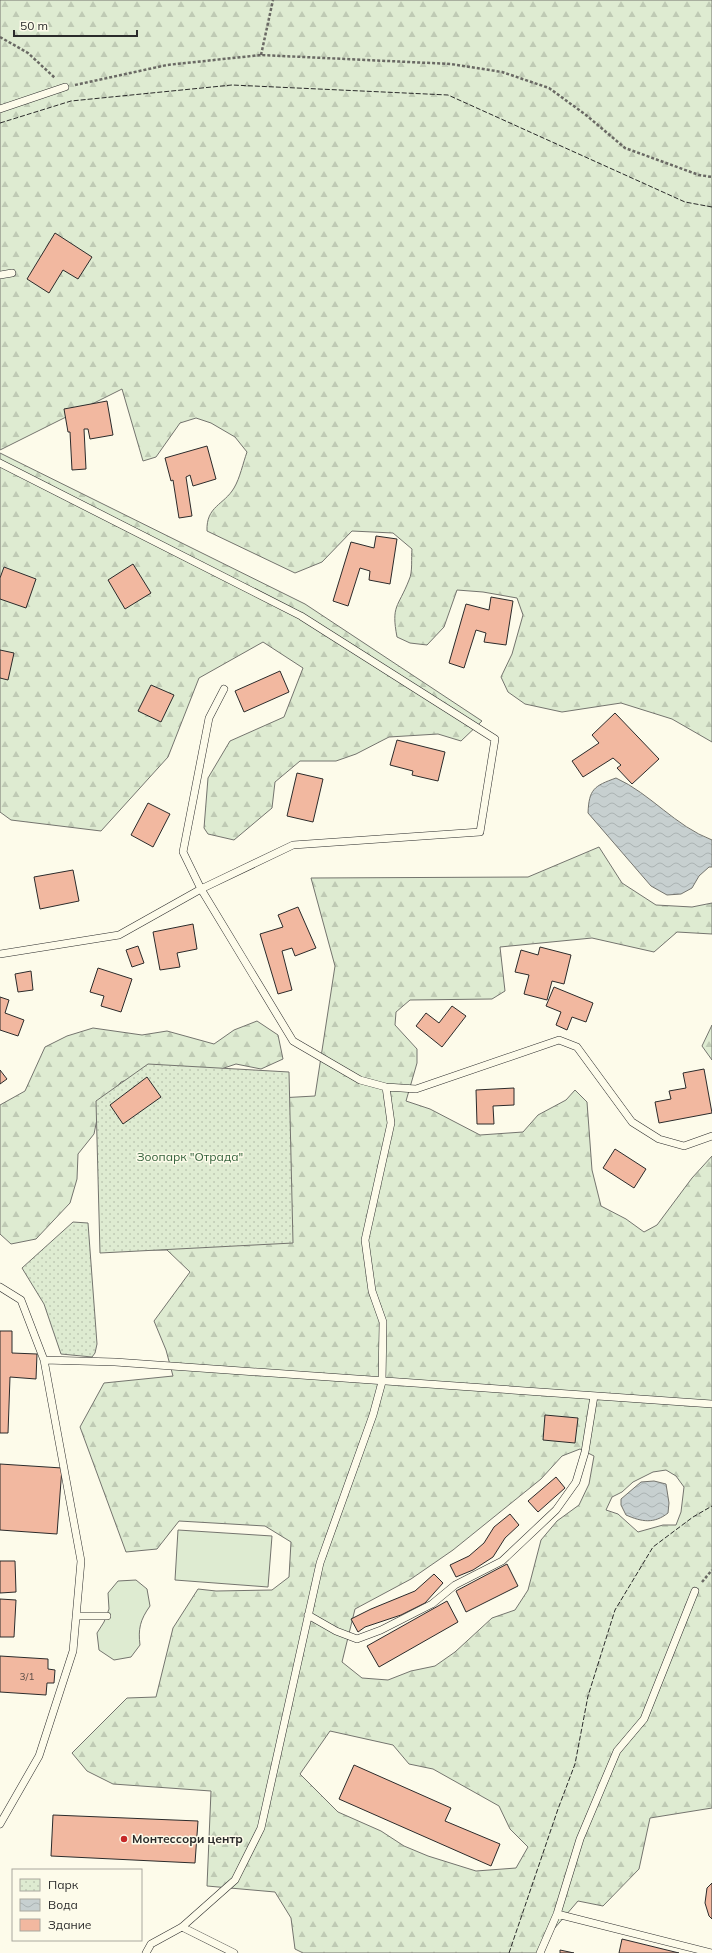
<svg xmlns="http://www.w3.org/2000/svg" width="712" height="1953" font-family="Mulish,sans-serif">
  <style>
    .forest { fill: url(#forest-firs); stroke: #74746e; fill-rule: evenodd }
    .park { fill: url(#park-dots); stroke: #74746e }
    .garden { fill: #deebd1; stroke: #74746e }
    .water { fill: url(#water-waves); stroke: #74746e }
    .building { fill: #f2b8a0; stroke: #2b2b2b }
    .lines { fill: none; stroke-linecap: round; stroke-linejoin: round }
    .service-casing { stroke: #2b2b2b; stroke-width: 8 }
    .path { stroke: #6a6964; stroke-width: 2.5; stroke-dasharray: 3 2; stroke-linecap: butt }
    .service { stroke: #fdfbea; stroke-width: 7 }
    .fence { stroke: #2b2b2b; stroke-width: 1; stroke-dasharray: 5 2; stroke-linecap: butt }
    .poi-dot { fill: #c62828; stroke: #fdfbea; stroke-width: 1.5 }
    .labels { text-anchor: middle; stroke-width: 3; stroke-linejoin: round; paint-order: stroke }
    .number-label { font-size: 10px; fill: #5d4e48 }
    .park-label { font-size: 12px; fill: #34623c; stroke: #fdfbea }
    .poi-label { font-size: 12px; font-weight: bold; fill: #2b2b2b; stroke: #fdfbea; text-anchor: start }
  </style>
  <defs>
    <pattern id="forest-firs" width="22" height="20" patternUnits="userSpaceOnUse"><rect width="22" height="20" fill="#deebd1"/><path d="M5 1l3.5 6h-7zM16 11l3.5 6h-7z" fill="#bfcab4"/></pattern>
    <pattern id="park-dots" width="8" height="8" patternUnits="userSpaceOnUse"><rect width="8" height="8" fill="#deebd1"/><path d="M2 2h.1M6 6h.1" fill="none" stroke="#bfcab4" stroke-width="1.8" stroke-linecap="round"/></pattern>
    <pattern id="water-waves" width="16" height="10" patternUnits="userSpaceOnUse"><rect width="16" height="10" fill="#c7d0d0"/><path d="M0 5q4-4 8 0t8 0" fill="none" stroke="#abb3b3"/></pattern>
  </defs>
  <rect width="100%" height="100%" fill="#fdfbea"/>
  <path class="forest" d="M0 0H712V742L672 719 621 703 562 712 525 704 508 692 501 677 512 654 523 615 517 598 483 592 457 590 444 627 427 645 410 643 397 637C391 605 398 608 409 580 413 572 411 558 412 549L393 533 352 531 322 562 295 573 207 531C206 506 224 505 234 488 240 478 243 463 247 452L235 437 211 423 196 418 180 423 156 457 143 461 122 389 0 450Z
    M0 453 305 604 482 721 461 741 438 734 389 737 356 754 336 761H300L275 782 272 808 234 840 208 834 204 828 208 778 230 741 284 717 303 668 263 642 199 678 168 757 101 831 11 820 0 812Z
    M599 847 622 883 656 905 692 907 712 903V934L677 932 654 952 592 938 500 947 505 991 492 999 410 1000 396 1012 395 1025 417 1049V1063L406 1101 430 1109 480 1135 523 1132 538 1115 566 1100 575 1090 587 1102 592 1170 601 1206 626 1219 644 1232 657 1225 692 1178 712 1156V1808L650 1818 639 1869 603 1906 578 1901 547 1937 539 1953H303L295 1949 291 1918 275 1892 207 1886 211 1791 113 1784 87 1771 72 1753 127 1698 156 1697 173 1628 198 1589 216 1591 272 1590 289 1577 291 1542 265 1526 179 1521 157 1549 126 1552 80 1427 104 1383 173 1376 166 1350 154 1321 190 1272 167 1250H110L189 1103 315 1096 335 966 311 878 528 877ZM580 1449 594 1456 589 1484 579 1505 557 1521 541 1540 528 1590 515 1610 492 1618 455 1652 435 1666 411 1671 388 1680 362 1678 342 1662 355 1609 411 1579 453 1550 541 1479 562 1456ZM666 1470 676 1476 684 1487 681 1512 676 1525H663L638 1532 618 1514 606 1510 612 1497 622 1492 633 1482 653 1472ZM330 1731 393 1745 409 1764 433 1769 499 1806 510 1829 528 1847 516 1868 476 1871 428 1856 404 1846 381 1831 338 1812 300 1774Z
    M257 1021 278 1035 283 1059 261 1069 236 1064 212 1072 145 1073 121 1082 99 1109 94 1134 78 1154 77 1179 70 1203 36 1239 11 1244 0 1234V1105L25 1091 45 1047 67 1036 93 1028 142 1035 167 1031 214 1044 234 1030Z
    M712 1025V1060L702 1046Z"/>
  <path class="park" d="M148 1064 289 1072 293 1243 100 1253 96 1101Z
    M73 1222 88 1223 97 1344 95 1353 92 1357 61 1354 44 1304 22 1268Z"/>
  <path class="garden" d="M178 1530 272 1536 268 1587 175 1580Z
    M136 1580 147 1589 150 1606C140 1620 138 1629 140 1645L131 1657 114 1660 99 1650 97 1633 104 1622 109 1609 108 1593 118 1581Z"/>
  <path class="water" d="M616 778C651 794 675 826 712 840V867H709L699 876 692 888 681 894 667 895 651 886 588 813C589 789 594 786 616 778Z
    M654 1481 666 1484 669 1503 668 1513C654 1524 642 1522 626 1515L621 1505V1499L641 1482Z"/>
  <path class="building" d="M55 233 92 257 78 279 63 270 49 293 27 279Z
    M107 401 113 435 90 439 88 429H84L86 469 72 470 70 432H68L64 409Z
    M207 446 216 479 193 486 190 475 186 477 192 516 179 518 173 480 171 481 165 458Z
    M376 536 397 539 390 584 369 580 370 571 360 568 348 606 333 601 351 542 374 548Z
    M133 564 151 593 125 609 108 580Z
    M4 567 36 579 26 608 0 599V578Z
    M491 597 513 601 506 645 484 642 486 633 476 630 464 668 449 663 466 604 489 610Z
    M0 650 14 653 8 680 0 678Z
    M280 671 289 692 244 712 235 691Z
    M151 685 174 695 161 722 138 711Z
    M615 713 659 759 632 784 617 768 621 765 613 758 583 777 572 761 599 743 592 735Z
    M397 740 445 752 438 781 412 775 413 771 390 765Z
    M297 773 323 779 313 822 287 816Z
    M148 803 170 814 153 847 131 835Z
    M73 870 79 901 40 909 34 877Z
    M298 907 316 948 295 956 292 948 282 951 292 990 278 994 260 934 283 927 278 915Z
    M193 924 197 949 177 953 180 967 160 970 153 932Z
    M138 946 144 963 132 967 126 950Z
    M540 947 571 955 564 984 552 981 547 1000 524 994 529 975 515 972 521 950 538 955Z
    M98 968 132 979 121 1012 101 1006 104 996 90 992Z
    M31 971 33 990 18 992 15 974Z
    M554 987 593 1003 586 1022 572 1017 567 1030 556 1025 561 1012 546 1006Z
    M0 997 9 1000 5 1013 24 1020 18 1036 0 1030Z
    M452 1006 466 1016 442 1047 416 1026 426 1013 439 1023Z
    M704 1069 712 1113 659 1123 655 1102 671 1099 669 1091 686 1088 683 1073Z
    M0 1070 7 1079 0 1084Z
    M147 1077 161 1097 123 1124 110 1105Z
    M514 1088V1105L493 1106 494 1124H477L476 1090Z
    M615 1149 646 1169 634 1188 603 1168Z
    M0 1331H12V1353L37 1354 36 1379 10 1377 8 1433H0Z
    M545 1415 578 1418 575 1443 543 1440Z
    M0 1464 62 1468 57 1534 0 1530Z
    M556 1477 565 1488 538 1512 528 1501Z
    M510 1514 519 1525 505 1538 493 1557 473 1570 456 1577 450 1565 469 1556 484 1543 494 1527Z
    M0 1561H15L16 1592 0 1593Z
    M507 1564 518 1586 466 1612 456 1591Z
    M434 1574 443 1583 425 1603 401 1615 365 1627 358 1632 351 1619 371 1609 415 1591Z
    M0 1599 16 1600 14 1637H0Z
    M447 1601 458 1622 379 1667 367 1646Z
    M0 1656 48 1659V1669L55 1670 54 1683H47L46 1695 0 1692Z
    M354 1765 451 1808 445 1821 500 1844 491 1866 339 1799Z
    M53 1815 198 1821 195 1863 51 1856Z
    M712 1883V1919L709 1916 705 1903 707 1888Z
    M622 1939 679 1953H619Z
    M560 1950 574 1953H560Z"/>
  <g class="lines">
    <defs>
      <path id="service" d="M0 109 65 87
        M0 275 12 273
        M0 463 301 616 495 739 480 832 293 845 201 889 119 935 0 954
        M224 689 209 718 183 852 201 889 293 1041 360 1080 386 1087 416 1089 559 1040 577 1047 632 1122 659 1139 684 1146 712 1136
        M0 1287 21 1300 44 1360 81 1561 73 1651 39 1756 0 1824
        M44 1360 115 1362 712 1404
        M308 1615 336 1631 357 1639 381 1630 432 1604 455 1585 502 1561 556 1510 576 1482 585 1452 594 1396
        M76 1616H107
        M557 1914 712 1953
        M182 1927 234 1953
        M146 1953 151 1944 182 1927 235 1880 261 1828 320 1563 373 1415 382 1382 383 1322 372 1291 365 1240 391 1123 386 1087
        M540 1953 557 1914 580 1839 617 1751 644 1719 695 1591"/>
    </defs>
    <use href="#service" class="service-casing"/>
    <path class="path" d="M0 37 28 53 55 78
      M261 55 273 0
      M75 85 167 65 261 55 451 64 502 72 549 88 586 115 625 148 699 175 712 177
      M702 1582 712 1570"/>
    <use href="#service" class="service"/>
    <path class="fence" d="M0 123 71 101 232 85 448 95 685 202 712 207
      M509 1953 558 1809 575 1764 588 1696 615 1610 653 1547 693 1517 712 1506"/>
  </g>
  <circle class="poi-dot" cx="124" cy="1839" r="4"/>
  <g class="labels">
    <g class="number-label">
      <text x="27" y="1680">3/1</text>
    </g>
    <g class="park-label">
      <text x="190" y="1161">Зоопарк "Отрада"</text>
    </g>
    <g class="poi-label">
      <text x="132" y="1843">Монтессори центр</text>
    </g>
  </g>
  <rect x="12" y="1869" width="130" height="72" fill="#fdfbea" stroke="#a9a89e"/>
  <rect x="20" y="1879" width="20" height="12" fill="url(#park-dots)" stroke="#a9a89e"/>
  <text x="48" y="1889" font-size="12" fill="#2b2b2b">Парк</text>
  <rect x="20" y="1899" width="20" height="12" fill="url(#water-waves)" stroke="#a9a89e"/>
  <text x="48" y="1909" font-size="12" fill="#2b2b2b">Вода</text>
  <rect x="20" y="1919" width="20" height="12" fill="#f2b8a0" stroke="#a9a89e"/>
  <text x="48" y="1929" font-size="12" fill="#2b2b2b">Здание</text>
  <path d="M14 30v6h123v-6" fill="none" stroke="#2b2b2b" stroke-width="2"/>
  <text x="20" y="30" font-size="12" fill="#2b2b2b" stroke="#fdfbea" stroke-width="3" paint-order="stroke">50 m</text>
</svg>
